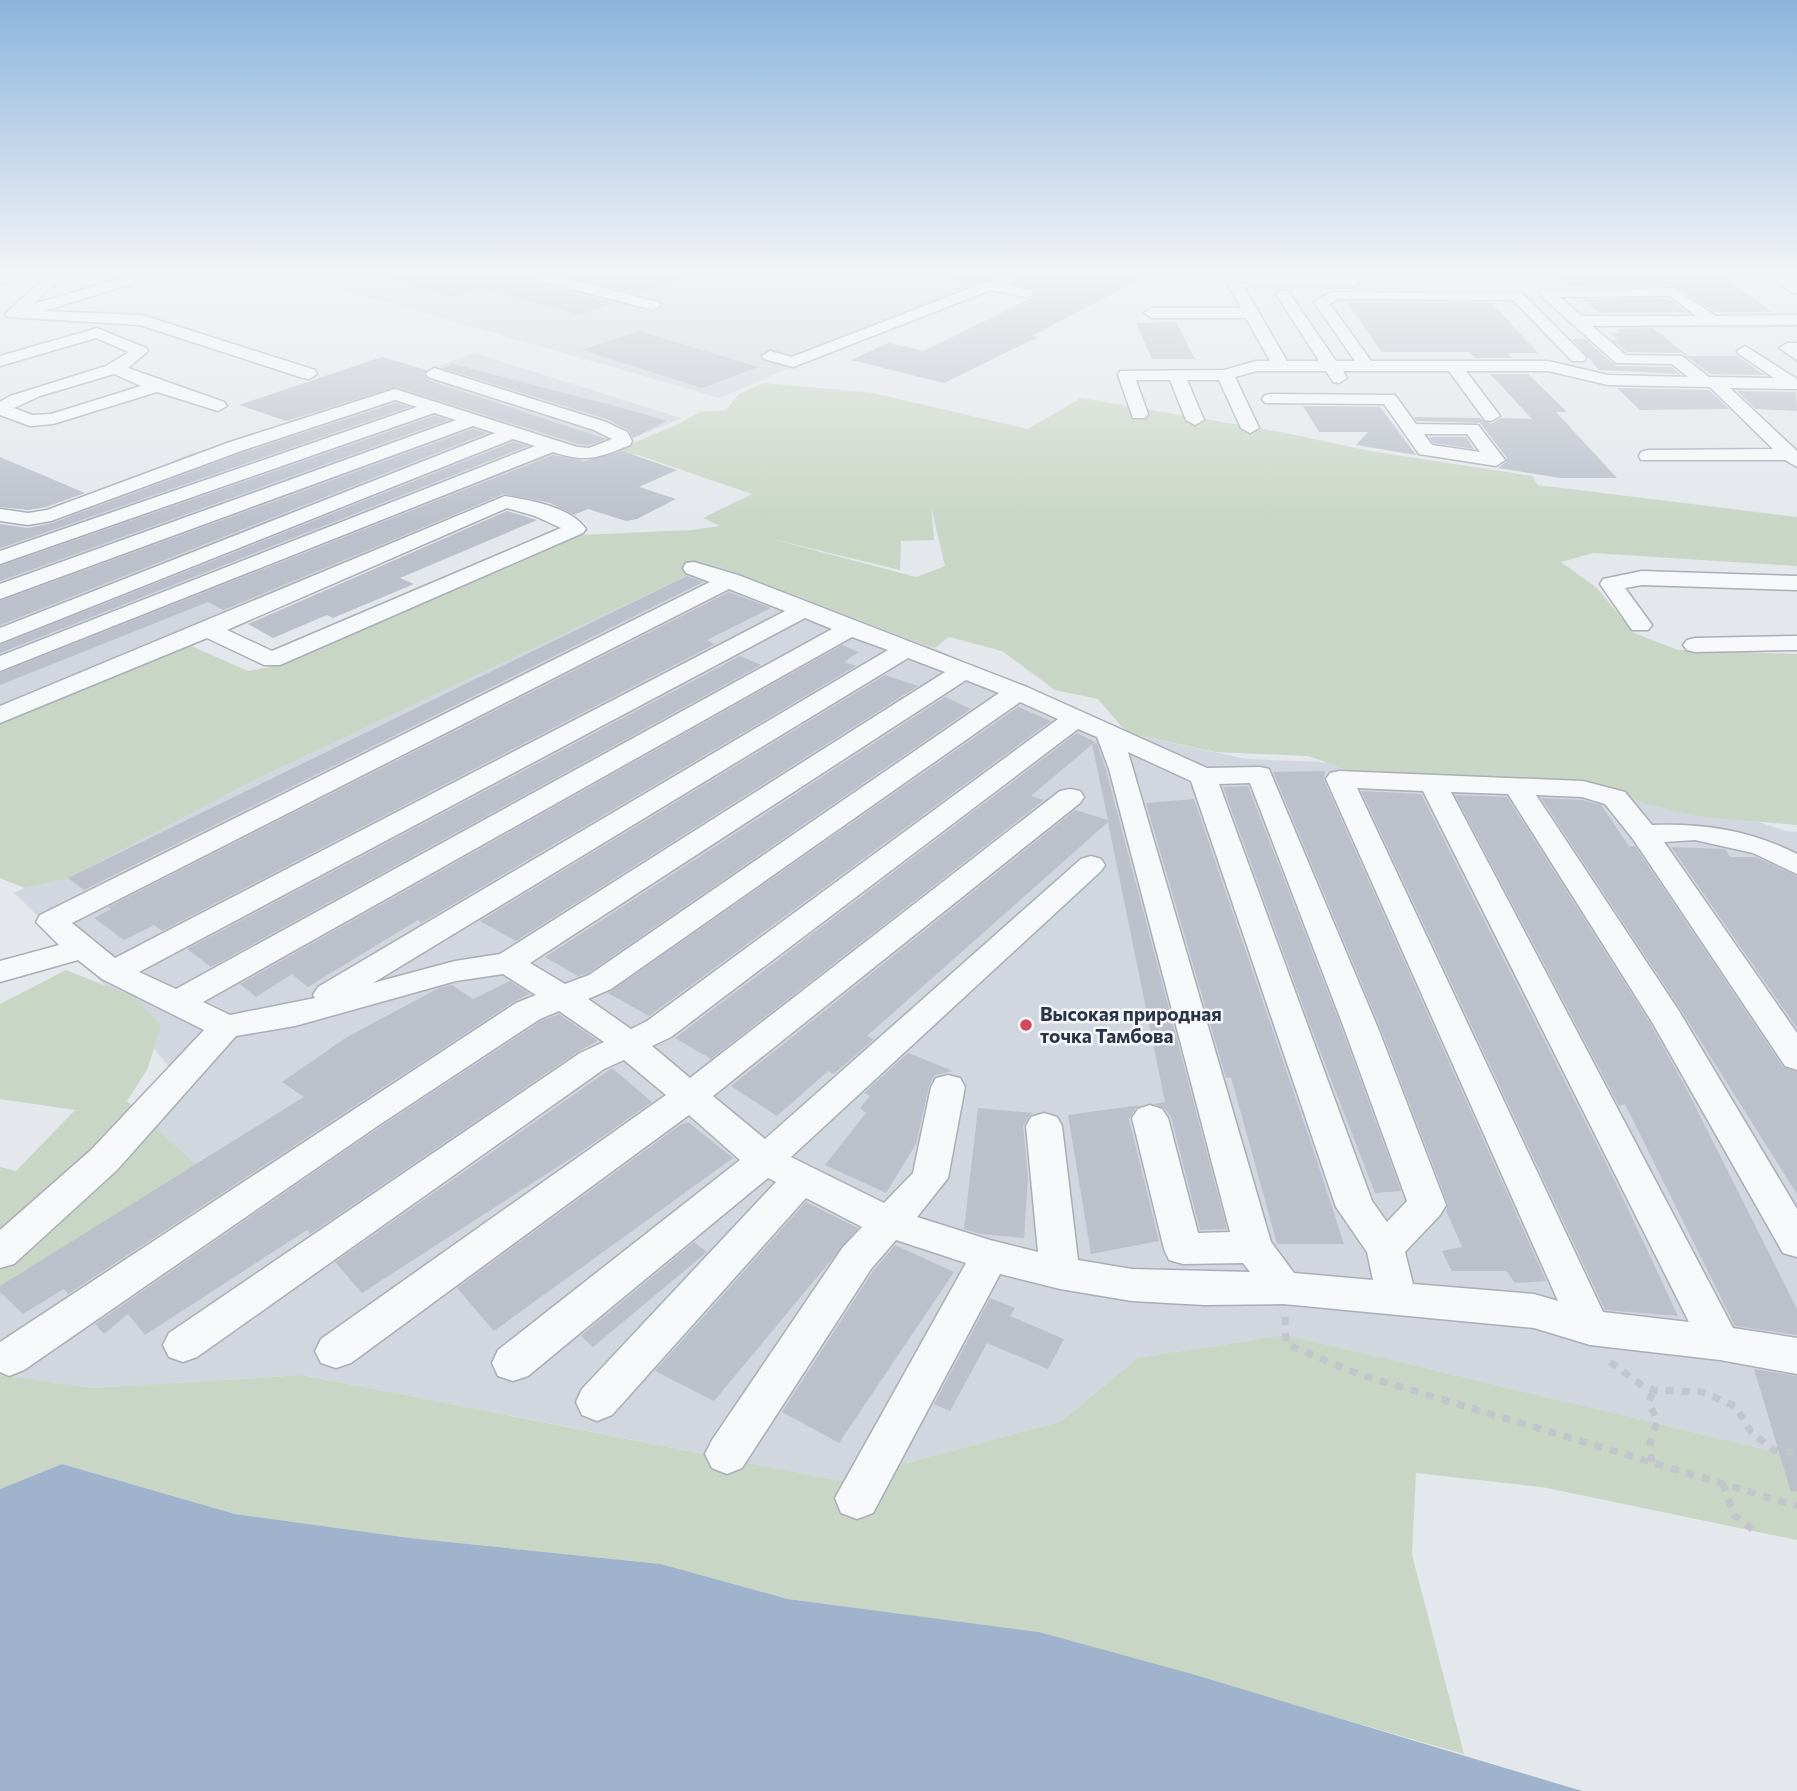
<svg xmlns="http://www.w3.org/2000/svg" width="1797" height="1791" font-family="Commissioner,sans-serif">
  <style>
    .built { fill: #d2d6de }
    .green { fill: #c9d6c5; fill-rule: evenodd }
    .water { fill: #9fb4cc }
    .building { fill: #bbc0ca }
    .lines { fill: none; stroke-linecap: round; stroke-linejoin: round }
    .minor-casing { stroke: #a9aeb7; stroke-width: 3 }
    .major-casing { stroke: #a3abb8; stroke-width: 3 }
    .path { stroke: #c2c5cb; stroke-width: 7; stroke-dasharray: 8 8; stroke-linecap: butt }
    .minor { fill: #f7f8fa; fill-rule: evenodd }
    .major { fill: #fff; fill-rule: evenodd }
    .poi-dot { fill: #d1495b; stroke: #f4f6f9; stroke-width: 2.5 }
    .labels { text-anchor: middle; stroke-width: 5; stroke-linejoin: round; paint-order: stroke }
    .poi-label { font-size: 19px; font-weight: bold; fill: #2b3445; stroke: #f4f6f9; text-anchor: start }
  </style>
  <rect width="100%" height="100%" fill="#e4e7ec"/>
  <path class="built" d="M282 272H1008L720 398Z
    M474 353 681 418 0 710V547L51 527 104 496 184 456 274 427Z
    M712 564 921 641 1089 725 1246 759 1608 773 1786 831 1797 832V1457L1287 1335 1137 1358 1062 1421 840 1481 304 1375 92 1388 0 1375V1235L173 1072 88 965 14 893Z"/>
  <path class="green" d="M763 383 873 393 1028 429 1081 398 1281 432 1370 451 1532 476 1538 485 1797 517V566L1593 553 1561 562 1597 588 1634 633 1678 650 1797 654V825L1704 817 1647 804 1606 787 1355 772 1308 756 1216 752 1127 733 1098 699 1055 690 1002 651 949 637 935 648 712 564 252 781 68 878 25 888 0 878V722L189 645 248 671 270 667 578 535 692 530 720 526 703 518 752 494 635 454 519 500 510 495 676 425 700 412 726 410 739 394ZM931 507 945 566 916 577 768 538 900 570 901 541 934 540Z
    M66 970 134 997 161 1025 148 1068 127 1101 196 1165 0 1297V1167L16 1171 75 1110 0 1099V1004Z
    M1287 1335 1797 1457V1540L1542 1487 1416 1473 1412 1555 1464 1754 1039 1632 788 1599 661 1564 410 1538 235 1514 62 1464 0 1489V1375L92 1388 303 1375 840 1481 1062 1421 1137 1358Z"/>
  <path class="water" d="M62 1464 235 1514 410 1538 661 1564 788 1599 1039 1632 1192 1674 1582 1791H0V1489Z"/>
  <path class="building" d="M391 272H514L517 278 614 303 579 315 481 288 453 297 390 279Z
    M552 272H689L690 276 638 294Z
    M953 272H1004L969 286 952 282Z
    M1035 272H1154L1032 336 1038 337 944 383 851 360 888 343 924 351 1033 297V289L1014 283Z
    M1554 272H1716L1773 312H1714L1673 285 1570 287Z
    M1584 299H1669L1686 312 1599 313Z
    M1347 302 1492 303 1538 353H1507L1512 358H1475L1470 352H1381Z
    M1176 322 1195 359H1152L1136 323Z
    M1653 328 1688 356H1737L1765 375 1710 374 1682 353 1627 352 1612 340H1618L1610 333H1621L1616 329Z
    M639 331 758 367 702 388 582 350Z
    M1572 339H1585L1616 366 1671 367 1680 374 1599 370Z
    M382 357 426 370 424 374 427 380 606 439 589 445 578 444 396 387 286 421 239 405Z
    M453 364 633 411 667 421 633 438 628 430 607 419 442 368Z
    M1490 374H1528L1567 412H1556L1617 478H1560L1498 468 1506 462 1507 458 1480 423 1417 421 1414 417 1480 418 1491 424 1501 418 1532 419Z
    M1617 388 1709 390 1729 409 1640 410Z
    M1737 391 1796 392 1797 411 1756 409Z
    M395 403 409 407 0 548V524L28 528 52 523 245 452Z
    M1303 406 1380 407 1416 455 1356 445 1368 432H1319Z
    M434 416 448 420 0 581V566Z
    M473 429 487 433 0 625V601Z
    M1429 437H1466L1474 449 1433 443Z
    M513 442 527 446 0 653V645Z
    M622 451 677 470 639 487 676 499 637 519 626 521 588 509 574 515 550 503 504 494 223 610 208 602 0 685V673L553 455 584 461Z
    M0 457 85 493 46 507 28 510 0 507Z
    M507 511 537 520 400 578 414 584 333 618 327 615 273 638 248 624Z
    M687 576 703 582 84 890 68 878Z
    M729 592 771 608 707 640 715 644 162 931 154 925 124 940 94 918 111 909 108 907Z
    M842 645 859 652 844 662 856 666 421 923 418 920 308 987 292 974 256 997 240 984Z
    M740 656 761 665 215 965 211 967 187 949Z
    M885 675 918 686 516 941 480 921Z
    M945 697 971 709 588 973 578 976 545 957Z
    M1018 707 1051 721 649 1016 608 993Z
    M1077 733 1095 742 1031 796 1044 800 711 1059 675 1038Z
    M1097 743 1106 770 1227 1229 1200 1230 1171 1117 1164 1108 1154 1104 1165 1102 1108 822 867 1036 874 1039 834 1074 828 1071 777 1116 731 1086 1075 810 1108 820 1092 744Z
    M1325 771 1324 780 1546 1281 1515 1283 1506 1271H1452L1442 1251 1462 1247 1446 1210 1448 1204 1380 1027 1273 772Z
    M1248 786 1342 1029 1401 1191 1375 1193 1310 1025 1223 787Z
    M1361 791 1421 794 1613 1177 1678 1316 1605 1310Z
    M1455 795 1507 797 1650 1023 1687 1090 1797 1309V1335L1735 1326 1625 1104 1619 1106Z
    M1541 798 1582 800 1601 805 1629 846H1635L1783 1067 1797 1072V1194L1681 1010Z
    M1194 799 1315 1155 1344 1244H1277L1231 1077 1226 1078 1146 803Z
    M1671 847 1725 849 1730 857H1756L1797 876V1028Z
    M510 981 530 994 515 1001 68 1294 64 1289 23 1314 0 1292V1286L304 1097 282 1082 347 1037 439 988 452 985 473 999Z
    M559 1014 598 1041 579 1051 310 1234 307 1230 145 1335 128 1314 104 1334 95 1324 380 1127 541 1021Z
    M908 1053 953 1071 935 1075 929 1086 916 1144 886 1193 825 1165 866 1113 860 1108 870 1096 864 1093Z
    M612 1068 652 1102 576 1155 362 1293 335 1262Z
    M1141 1105 1136 1108 1129 1119 1159 1241 1091 1254 1068 1115Z
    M978 1108 1033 1113 1029 1116 1023 1126 1028 1178 1024 1238 981 1234 964 1229Z
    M688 1122 733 1158 494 1331 457 1288 680 1125Z
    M806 1202 858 1228 714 1401 655 1371Z
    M694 1242 707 1252 593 1347 581 1336Z
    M895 1245 954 1272 839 1443 782 1412 871 1274Z
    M990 1298 1015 1308 1010 1316 1064 1339 1048 1369 987 1343 950 1411 934 1404Z
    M1754 1369 1797 1376V1491L1791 1492Z"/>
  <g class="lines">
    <defs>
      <path id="minor" d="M6 272H26L0 284V275Z
        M52 272H68L33 304 129 276 136 280 134 283 44 311 142 315 315 370 317 374 309 379 303 378 140 325 8 317 5 314 8 311Z
        M516 272H541L658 302 661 305 653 310 518 275Z
        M1012 272H1033L1006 284 1031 290 1033 293 1031 296 1026 297 991 290 793 367 764 359 762 356 770 351 792 357Z
        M1234 272H1248L1244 279H1353L1360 283 1353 287H1244L1287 361H1319L1276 294 1283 290 1288 291 1336 361H1355L1314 302 1331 292 1522 293 1584 355 1586 358 1584 361H1572L1513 300 1338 299 1330 304 1371 361H1548L1608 375 1688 377 1672 364 1616 363 1541 296 1539 293 1541 290 1673 288 1716 316 1797 315V325L1592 326 1626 355 1682 356 1709 377 1774 378 1739 354 1737 351 1745 346 1797 379V389L1730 388 1797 451V467L1785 460H1641L1639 456 1641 452 1648 450 1773 449 1710 387 1608 385 1548 371H1466L1500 416 1491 421 1485 420 1449 371H1343L1347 378 1339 383 1333 382 1326 371H1257L1235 377 1259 428 1250 433 1241 428 1219 380H1187L1204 420 1195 425 1186 420 1170 380H1136L1148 414 1145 418H1133L1118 375 1120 371 1224 370 1256 361H1270L1246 318H1152L1144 313 1152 308H1241L1225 279ZM1670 296 1696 316H1582L1560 297Z
        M97 328 146 348 148 351 128 368 224 402 227 406 218 411 157 392 53 424 30 426 0 415V402L10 396 106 366 129 352 96 338 0 366V356ZM114 374 141 386 51 414 32 415 14 408 40 396Z
        M1787 343H1797V360L1779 348Z
        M434 368 606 422 627 432 632 441 630 445C598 458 587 463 553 452L0 671V656L535 446 513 439 0 643V628L495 433 473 426 0 599V584L456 420 434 413 0 564V551L417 407 395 400 244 450 51 521 28 525 0 521V509L28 513 47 510 230 442 395 389 577 447 589 448 612 439 594 430 428 377 426 373Z
        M1271 394 1395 395 1416 424 1478 425 1505 460 1496 466 1419 454 1384 404 1265 403 1262 399 1265 395ZM1424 434H1467L1480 452 1432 445Z
        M505 496C530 500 571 507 586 529L583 533 280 665H264L207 638 0 723V706ZM507 508 535 516 561 528 272 651 227 630Z
        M694 562 738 575 1027 687 1207 768 1260 767 1269 769 1378 1028 1446 1205 1440 1215 1405 1252 1413 1284 1534 1294 1558 1301 1326 779 1330 773 1339 771 1583 781 1625 792 1652 825C1703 823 1750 830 1797 854V874L1753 853 1695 840 1664 842 1797 1033V1070L1785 1066 1633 839 1605 804 1582 797 1536 795 1679 1011 1797 1209V1257L1783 1253 1652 1022 1508 794 1451 792 1733 1328 1797 1338V1374L1720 1360 1590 1345 1534 1328 1283 1304 1204 1305 1132 1301 1060 1289 1000 1274 873 1513 857 1519 841 1513 835 1498 966 1263 896 1240 871 1269 742 1468 727 1474 712 1468 705 1454 712 1440 843 1247 862 1227 806 1198 612 1415 597 1421 582 1415 576 1402 582 1389 776 1182 768 1178 528 1376 513 1381 498 1376 492 1363 498 1350 740 1160 689 1115 351 1363 336 1368 321 1363 315 1351 321 1339 666 1095 624 1060 604 1069 197 1357 183 1362 169 1357 163 1345 169 1333 580 1053 604 1042 559 1011 540 1019 379 1125 24 1370 9 1376 0 1372V1342L516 1003 536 995 503 974 456 981 295 1026 236 1036 117 1170 14 1264 0 1268V1230L91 1150 204 1030 102 979 78 960 0 982V961L59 945 36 922 40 915 710 582 686 573 683 568 686 563ZM729 589 785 611 115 958 72 923ZM805 618 832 629 176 989 139 972ZM852 637 888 650 318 987 313 995 315 998 230 1015 203 1002ZM908 658 945 672 500 954 455 961 373 983ZM966 680 999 693 589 975 565 984 530 963ZM1020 702 1058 719 647 1021 631 1029 588 999 611 989ZM1078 729 1097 737 1109 769 1230 1232 1198 1233 1168 1118 1162 1109 1150 1105 1138 1109 1132 1118 1164 1249 1169 1260 1183 1264 1243 1263 1250 1272 1132 1269 1078 1260 1062 1126 1057 1117 1044 1113 1031 1117 1026 1126 1038 1252 990 1240 917 1217 948 1178 965 1087 960 1078 948 1075 936 1078 931 1087 913 1173 884 1203 791 1157 1101 871 1105 865 1101 859 1091 856 1081 859 765 1139 713 1096 1080 803 1084 797 1080 791 1070 789 1060 791 690 1078 652 1046 671 1037ZM1128 752 1191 781 1336 1207 1367 1252 1373 1280 1294 1273 1271 1242ZM1250 783 1344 1028 1407 1201 1387 1222 1372 1201 1219 784ZM1357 788 1423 791 1689 1322 1603 1312Z
        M1642 571 1797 576V590L1642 585 1625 588 1652 625 1648 630H1632L1600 584 1603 579Z
        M1797 636V650L1695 652 1687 650 1683 645 1687 640 1695 638Z"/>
      <path id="major" d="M1764 272H1785L1797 280V293L1791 292Z"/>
    </defs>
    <use href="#minor" class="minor-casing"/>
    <use href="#major" class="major-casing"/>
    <path class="path" d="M1285 1317 1286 1344 1361 1375 1797 1506
      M1610 1362 1643 1386 1654 1390 1702 1392 1735 1406 1751 1432 1774 1450 1797 1453
      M1652 1462 1650 1443 1657 1422 1649 1401 1654 1390
      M1723 1484 1734 1515 1756 1532"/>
    <use href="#minor" class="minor"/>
    <use href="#major" class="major"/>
  </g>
  <linearGradient id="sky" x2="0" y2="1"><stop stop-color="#8bb4dd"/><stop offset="0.52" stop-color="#f3f4f6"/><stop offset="1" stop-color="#f3f4f6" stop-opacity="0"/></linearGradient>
  <rect width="1797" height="523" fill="url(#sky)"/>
  <circle class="poi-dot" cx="1026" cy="1025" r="7"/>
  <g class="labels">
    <g class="poi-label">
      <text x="1040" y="1021">Высокая природная<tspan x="1040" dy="22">точка Тамбова</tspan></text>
    </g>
  </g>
</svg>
